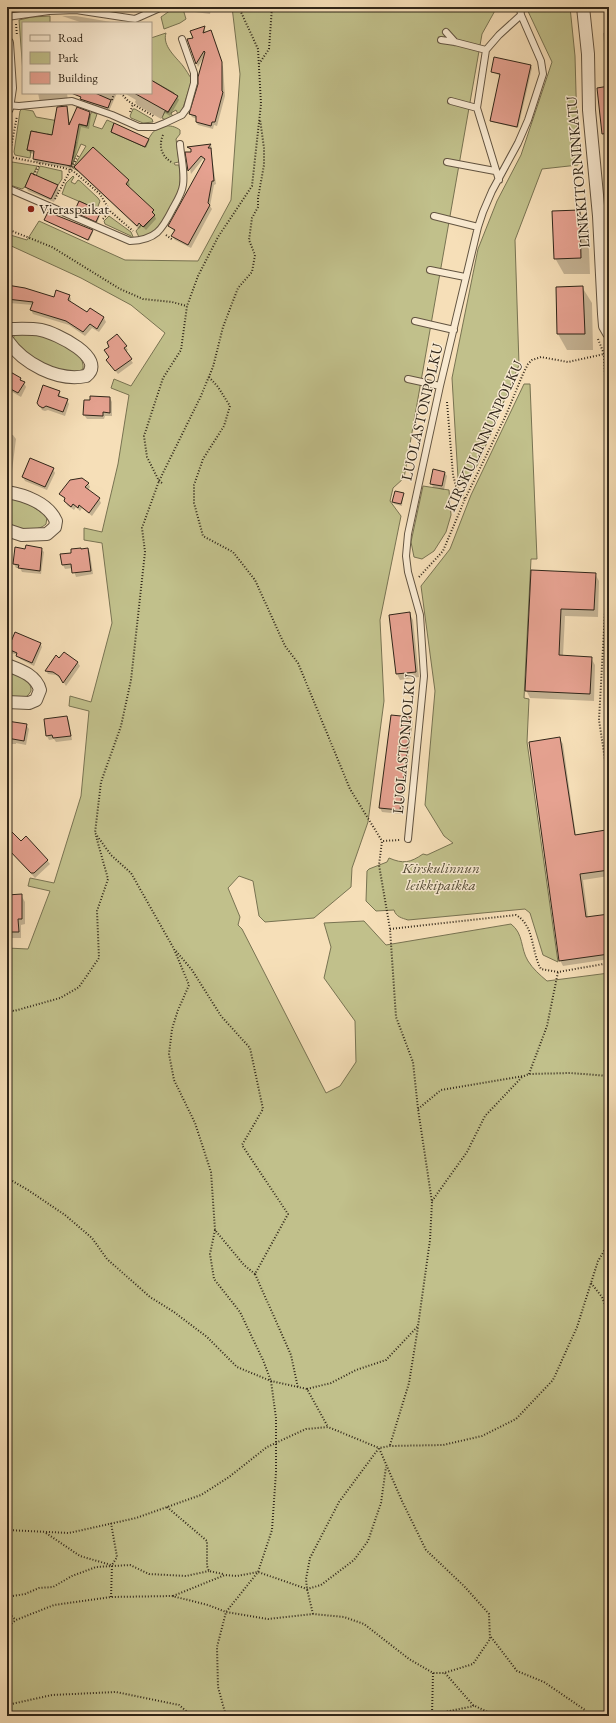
<svg xmlns="http://www.w3.org/2000/svg" width="616" height="1723" font-family="'EB Garamond',serif">
  <style>
    .green { fill: #c1c08b; stroke: #787352 }
    .shadow { fill: #0003 }
    .building { fill: #e6a291; stroke: #302619 }
    .lines { fill: none; stroke-linecap: round; stroke-linejoin: round }
    .lane-casing { stroke: #625441; stroke-width: 8 }
    .street-casing { stroke: #625441; stroke-width: 14 }
    .path { stroke: #302619; stroke-width: 2; stroke-dasharray: 1 2; stroke-linecap: butt }
    .lane { stroke: #f9ead1; stroke-width: 6 }
    .street { stroke: #f9ead1; stroke-width: 12 }
    .poi-dot { fill: #8f2418; stroke: #f9ead1; stroke-width: 1.5 }
    .labels { text-anchor: middle; stroke-width: 3; stroke-linejoin: round; paint-order: stroke }
    .street-label { font-size: 15px; fill: #302619; stroke: #f9ead1 }
    .poi-label { font-size: 15px; fill: #302619; stroke: #f9ead1; text-anchor: start }
    .park-label { font-size: 15px; font-style: italic; fill: #544c36; stroke: #f9ead1 }
  </style>
  <rect width="100%" height="100%" fill="#f6dfb8"/>
  <filter id="stains"><feTurbulence type="fractalNoise" baseFrequency=".005" numOctaves="4"/><feColorMatrix values="0 0 0 0 .2 0 0 0 0 .09 0 0 0 0 .02 0 0 0 .5 -.17"/></filter>
  <radialGradient id="worn" r=".72"><stop offset=".6" stop-color="#630" stop-opacity="0"/><stop offset="1" stop-color="#630" stop-opacity=".3"/></radialGradient>
  <path class="green" d="M232 7H497L482 34 404 478 393 488 390 501 401 516 380 620 384 701 368 822 352 868 351 887 314 918 265 922 259 916 253 881 239 876 228 888 240 917 238 925 242 929 326 1093 340 1086 356 1062 355 1021 324 978 331 947 324 923 364 921 386 945 511 924C524 934 520 948 528 961 533 969 540 975 547 981L609 973V1227L606 1230 609 1248V1716H7V948L28 949 50 891 28 886 30 878 54 883 81 796 89 711 69 706 70 696 91 702 112 623 102 543 84 540V528L102 532 118 464 129 395 111 388 114 379 131 386 165 333 131 305 81 278 7 244V234L27 240 39 221 125 260 198 261 231 200 240 74Z
    M526 7H570L575 56 578 165 542 169 515 240 519 365 478 464 469 479 463 482 458 478 452 378 478 249 497 201 521 155 552 62Z
    M180 8 183 9 186 19 180 23 164 29 161 17 171 10Z
    M50 16V23H23V73L19 20 32 17Z
    M166 33C162 46 176 57 183 66 186 70 189 75 192 80L182 111 178 114 176 110 171 113 173 117 166 120 162 118 165 111 168 113 176 98 174 93 151 80V38Z
    M22 109 33 111 36 117 87 126 90 115 92 112 97 114 93 126 102 129 107 120 114 123 111 132 145 147C147 143 148 139 151 135 157 125 171 123 180 130V134L176 139 179 162 174 163 175 165H179C180 173 181 181 179 190 178 196 174 201 171 207 164 221 157 235 139 237L136 231 141 225 144 227 155 215 132 194 91 150 80 161 78 171 73 168 86 146 81 144 71 167 67 165 68 158H73L76 142 59 136 47 134V136L37 135V132L31 131 27 150 31 151 30 158 15 155 14 152 20 111Z
    M133 109H135L152 119 153 122 143 123 131 118 130 116Z
    M12 162 37 166 33 175 31 174 25 187 22 189 7 184V177Z
    M40 166 62 171V179L58 185 36 176Z
    M73 176 74 177 71 182 75 184 78 180 80 181 98 198 100 201 97 209 62 194 66 183Z
    M109 216 131 232 134 239 131 238V236L105 224 104 221Z
    M33 333C48 338 86 349 83 369L76 373 52 368 28 355 13 339 15 334Z
    M524 384H530L537 559H531L524 698 529 699 527 742 558 962 543 955 530 913 525 909 408 920C402 918 396 917 394 910L376 911 366 901 367 871 369 869 387 862 389 858C403 864 410 863 423 854L427 855 453 843 444 836 425 805 435 691 421 586 450 549 471 495Z
    M423 486 449 490 451 515 446 532 434 551 422 559 414 557 411 542Z
    M7 497C22 501 35 506 47 517L46 524C37 533 18 528 7 525Z
    M7 671C17 674 32 679 31 691 26 701 17 698 7 698Z"/>
  <path class="shadow" d="M36 7H61L38 11Z
    M62 7H104V12L63 9Z
    M193 7H214L213 9H211L210 14 195 12Z
    M62 16H76L117 23H83Z
    M204 27 206 33 212 35 223 67 225 96 217 126 214 125 213 129 198 125 196 122 197 119 192 117 190 114 199 84 204 56 198 67 188 40 194 38Z
    M609 32V67L606 62 603 33Z
    M531 66 532 68 518 128 492 122 491 121 501 76 492 72Z
    M151 81 177 96 179 100 170 116 165 113 161 119 137 105 135 102 136 100 124 93H151Z
    M38 93H67L68 101 40 103Z
    M84 93H117L109 111 83 102 81 99Z
    M67 107 68 110 70 126 90 113 91 116 89 129 81 127 73 169 35 162 34 159V154L30 153 28 150 53 136Z
    M112 132 148 139 149 141 146 148Z
    M211 145 212 148 211 150 216 184 214 185 210 206 212 209 191 248 175 240 172 236 175 232 169 226 205 160 203 159 191 174 187 153H194L189 147Z
    M606 165H609V189Z
    M75 167 128 181 130 185 128 187 153 211 156 219 146 230 142 226 139 229 77 171Z
    M57 186 59 190 54 202 28 191 26 187Z
    M579 211 588 227 590 274H564L555 258Z
    M75 212H100L101 213 97 223Z
    M45 220 92 231 93 232 89 241Z
    M7 285 8 286 55 298 69 295 71 299 70 303 87 314 90 309 104 318 106 322 99 332 92 328 85 336 69 325 33 314 31 310 33 305 9 303V308H7Z
    M582 287 592 303 593 350H567L558 334 557 288Z
    M117 335 128 350 125 352 133 363 118 374 110 364 109 347 107 343Z
    M7 369 24 383 26 387 21 397 7 389Z
    M59 392 61 398 67 400 69 404 65 416 48 410 45 411 42 410 38 403Z
    M110 398 112 402V416H105L104 419H87L84 415Z
    M7 434 13 435 16 439 11 479 7 478Z
    M53 469 55 473 47 490 25 481 23 477Z
    M445 473 447 476 444 490 433 487 431 483Z
    M88 483 90 487 88 490 99 499 101 503 92 516 82 508 80 511 76 507 74 510 67 505 66 500 61 494Z
    M403 494 402 506 394 504 393 502Z
    M41 549 44 552 41 574 22 572 20 568H16L14 564 26 550Z
    M88 549 90 553 93 574 76 577 73 568 65 569 63 565 62 555Z
    M532 571 595 574 599 581 598 617 565 616 563 656 591 658 595 665 594 701 530 698 526 690Z
    M409 613 413 620 419 677 400 680 397 674Z
    M40 643 42 647 34 666 20 659 18 655 11 653 9 649Z
    M64 653 78 663 80 666 66 686 62 680 56 675 48 674 46 671 60 659Z
    M67 717 69 721 72 740 56 742 54 739 49 740 47 736 45 720Z
    M411 718 413 722 401 814 382 812 380 808Z
    M26 725 29 729 26 745 16 743V744H7V726Z
    M560 739 563 744 576 836 605 831 609 840V876L583 880 588 917 609 915V959L563 966 560 960Z
    M7 826 21 843 47 860 50 864 35 878 7 848Z
    M21 895 25 902V924L21 925V938H11L7 932V896Z"/>
  <path class="building" d="M205 26 203 33 211 30 222 62V91L223 92 215 122H212L211 126 196 122V116L189 114 198 84V77L205 52 204 51 196 64 187 39 193 38 190 31Z
    M494 57 531 65 517 127 490 121 500 74 491 72Z
    M151 80 178 96 168 112 134 93H151Z
    M609 86V133L602 134 597 88Z
    M71 93H95L111 100 108 108 80 99 81 97Z
    M67 106 69 125 77 107 90 112 87 126 79 124 71 166 33 159 34 151 27 150 31 131 52 135 57 107Z
    M114 123 149 139 145 147 111 132Z
    M211 144 208 148H211L214 181H212L208 203 210 205 188 245 171 236 175 230 168 226 205 159 201 156 188 171 185 152H191V149L187 147Z
    M93 147 129 180 126 184 154 210 152 212 155 215 143 227 139 223 137 226 74 167Z
    M31 173 58 185 51 199 25 187Z
    M79 201 101 211 96 222 74 212Z
    M580 210 581 258 554 259 552 211Z
    M48 212 93 230 88 240 44 220Z
    M7 285 25 288 54 297 56 290 70 295 68 300 87 312 90 308 104 317 97 329 90 324 83 332 66 321 30 310 33 302 7 299Z
    M583 286 585 334H557L556 287Z
    M117 334 127 346 124 348 132 359 115 371 106 360 109 357 104 350 109 347 107 342Z
    M7 370 21 378 20 380 25 382 18 393 7 387Z
    M43 385 60 391 58 396 68 399 63 412 46 406 43 408 39 406 37 403Z
    M90 396 110 397V413L103 412V416L83 415 84 400H90Z
    M30 458 54 468 45 487 22 477Z
    M433 469 445 472 442 486 430 484Z
    M82 478 89 483 85 487 100 498 89 513 79 505 78 508 73 504 71 507 64 501 65 498 59 494 70 480Z
    M395 491 404 493 401 504 392 502Z
    M26 545 42 548 40 571 18 568 19 565 13 564 15 547 25 549Z
    M81 548V549L88 548 91 571 72 573 71 564 62 565 60 554 71 553V549Z
    M531 570 596 573 594 610 561 609 559 655 592 657 590 694 525 691Z
    M410 612 416 672 396 674 389 615Z
    M15 632 41 643 32 663 16 656 17 653 8 649Z
    M64 652 78 662 63 683 59 676 53 672 45 671 56 655 59 658Z
    M391 715 411 717 400 810 379 808Z
    M67 716 71 736 53 738 52 735 46 736 44 719Z
    M7 721 27 724 24 741 7 738Z
    M560 737 575 835 606 830 609 851V870L580 874 586 917 609 914V954L559 961 529 742Z
    M7 827 21 841 26 836 48 860 34 873H31L7 848Z
    M22 894V919H18L19 932H7V895Z"/>
  <g class="lines">
    <defs>
      <path id="lane" d="M7 17 49 11 76 10 135 19 162 7
        M446 32 455 42
        M441 40 455 42 486 50
        M451 101 477 108
        M7 105 19 106 72 101 112 115 139 127H155L165 123 182 115 187 108 194 83V73L182 39
        M447 162 495 171
        M499 180 477 108 486 50 499 35 521 15
        M7 188 130 241C156 240 162 230 173 208 177 201 182 193 183 185 185 172 181 157 180 144
        M434 216 478 227
        M430 270 465 277
        M415 321 454 330
        M408 379 440 386
        M408 839 424 676 420 615 408 572 406 556 408 534 440 386 478 227 483 212 492 191 518 143 528 120 543 74 541 61 521 15 520 7"/>
      <path id="street" d="M583 7 588 54 589 110 599 216 604 314 605 326 609 333
        M7 43 10 88 7 108
        M7 329C18 329 30 328 41 330 56 333 108 358 86 376 57 382 23 363 7 340
        M7 492C25 495 48 503 56 521L55 527 47 534 22 535 7 530
        M7 665C20 670 36 675 40 690L36 700 29 703 7 702"/>
    </defs>
    <use href="#lane" class="lane-casing"/>
    <use href="#street" class="street-casing"/>
    <path class="path" d="M16 24 17 36
      M259 64 269 49 272 7
      M121 93 128 101 155 117
      M112 100 114 93
      M130 112 133 104
      M163 135C158 147 162 157 173 163
      M10 157 64 168 73 171 100 194 110 211 133 231
      M7 169 17 116
      M34 175 40 163
      M55 199 79 154
      M103 219 110 211
      M7 229 52 247 120 289 143 299 172 302 187 306
      M166 235 173 240
      M598 339 604 354 609 461
      M209 377 218 387 230 406 224 426 203 459 194 485V503L203 536 233 552 255 580 285 646 298 663 350 789 382 841
      M447 402 453 475 456 486 465 499
      M162 483 159 481 147 457 144 436 163 378 181 350 187 306 198 276 218 237 252 186 261 104 258 49 241 12V7
      M609 539 599 720 609 786
      M419 577 443 551 465 499 506 415 523 374 528 364 532 360 541 357 568 362 609 353
      M390 929 516 915C535 926 531 952 541 969L558 972 609 963
      M176 951 192 970 221 1016 250 1048 263 1109 242 1145 288 1214 255 1274 291 1355 298 1388
      M7 1009 14 1011 60 998 79 987 99 958 97 911 108 879 96 836
      M529 1074 547 1026 558 972
      M418 1109 441 1090 524 1076 529 1074 570 1073 609 1076
      M7 1178 28 1190 65 1215 92 1238 107 1259 150 1297 174 1312 207 1337 237 1367 271 1381 307 1389 328 1427
      M432 1201 467 1152 485 1116 523 1076
      M215 1230 210 1254 214 1279 240 1312 263 1360 271 1381 276 1418V1472L272 1530 258 1572 226 1612 217 1647 218 1687 226 1716
      M255 1274 244 1265 215 1230 211 1172 195 1123 174 1080 169 1054 172 1029 178 1010 189 985 174 949 131 873 111 855 95 833 101 782 121 726 131 680 145 552 142 528 159 481 200 398 213 367 223 327 238 288 252 272 255 255 249 240 252 218 258 207V198L264 165V148L260 119
      M591 1283 602 1297 609 1315
      M307 1389 331 1383 356 1370 386 1360 418 1326 430 1240 432 1202 418 1109 413 1062 396 1017 390 929 379 865 382 841 400 840
      M390 1445 409 1383 418 1327
      M167 1507 207 1541V1566L209 1571 223 1574
      M111 1523 117 1557 112 1565 111 1597
      M7 1530 69 1533 136 1518 201 1495 229 1477 267 1447 306 1429 328 1427 379 1448 402 1501 426 1550 464 1586 489 1614 490 1639 473 1664 444 1673H433L409 1659 364 1624 344 1617 313 1614 268 1619 226 1612 208 1605 172 1596 111 1597 54 1605 16 1620 7 1627
      M46 1533 80 1556 111 1565
      M173 1596 225 1575 237 1576 258 1572 307 1589 321 1585 354 1560 368 1541 381 1503 386 1467
      M7 1597 25 1594 39 1588 53 1587 72 1576 96 1567 130 1565 149 1574 186 1576 209 1571
      M7 1612 16 1620
      M313 1614 307 1589 306 1579 310 1558 339 1502 379 1448 390 1446 443 1445 482 1436 516 1419 553 1380 577 1327 598 1261 609 1243
      M491 1637 517 1671 544 1682 585 1710 588 1716
      M445 1673 473 1705 496 1716
      M7 1705 52 1695 116 1692 179 1705 192 1716
      M432 1716 433 1673
      M433 1716 435 1714 474 1706"/>
    <use href="#lane" class="lane"/>
    <use href="#street" class="street"/>
  </g>
  <circle class="poi-dot" cx="31" cy="209" r="4"/>
  <g class="labels">
    <g class="street-label">
      <text transform="translate(578 172) rotate(-95)" y="5">LINKKITORNINKATU</text>
      <text transform="translate(422 412) rotate(-77)" y="5">LUOLASTONPOLKU</text>
      <text transform="translate(484 436) rotate(-65)" y="5">KIRSKULINNUNPOLKU</text>
      <text transform="translate(404 744) rotate(-85)" y="5">LUOLASTONPOLKU</text>
    </g>
    <g class="poi-label">
      <text x="39" y="214">Vieraspaikat</text>
    </g>
    <g class="park-label">
      <text x="441" y="873">Kirskulinnun<tspan x="441" dy="17">leikkipaikka</tspan></text>
    </g>
  </g>
  <rect width="616" height="1723" fill="none" stroke="#f6dfb8" stroke-width="24"/>
  <rect x="8" y="8" width="600" height="1707" fill="none" stroke="#302619" stroke-width="2"/>
  <rect x="12" y="12" width="592" height="1699" fill="none" stroke="#302619"/>
  <rect x="22" y="22" width="130" height="72" fill="#f9ead1" stroke="#a99c87"/>
  <rect x="30" y="35" width="20" height="6" fill="#f9ead1" stroke="#a99c87"/>
  <text x="58" y="42" font-size="12" fill="#302619">Road</text>
  <rect x="30" y="52" width="20" height="12" fill="#c1c08b" stroke="#a99c87"/>
  <text x="58" y="62" font-size="12" fill="#302619">Park</text>
  <rect x="30" y="72" width="20" height="12" fill="#e6a291" stroke="#a99c87"/>
  <text x="58" y="82" font-size="12" fill="#302619">Building</text>
  <rect width="100%" height="100%" filter="url(#stains)"/>
  <rect width="100%" height="100%" fill="url(#worn)"/>
</svg>
